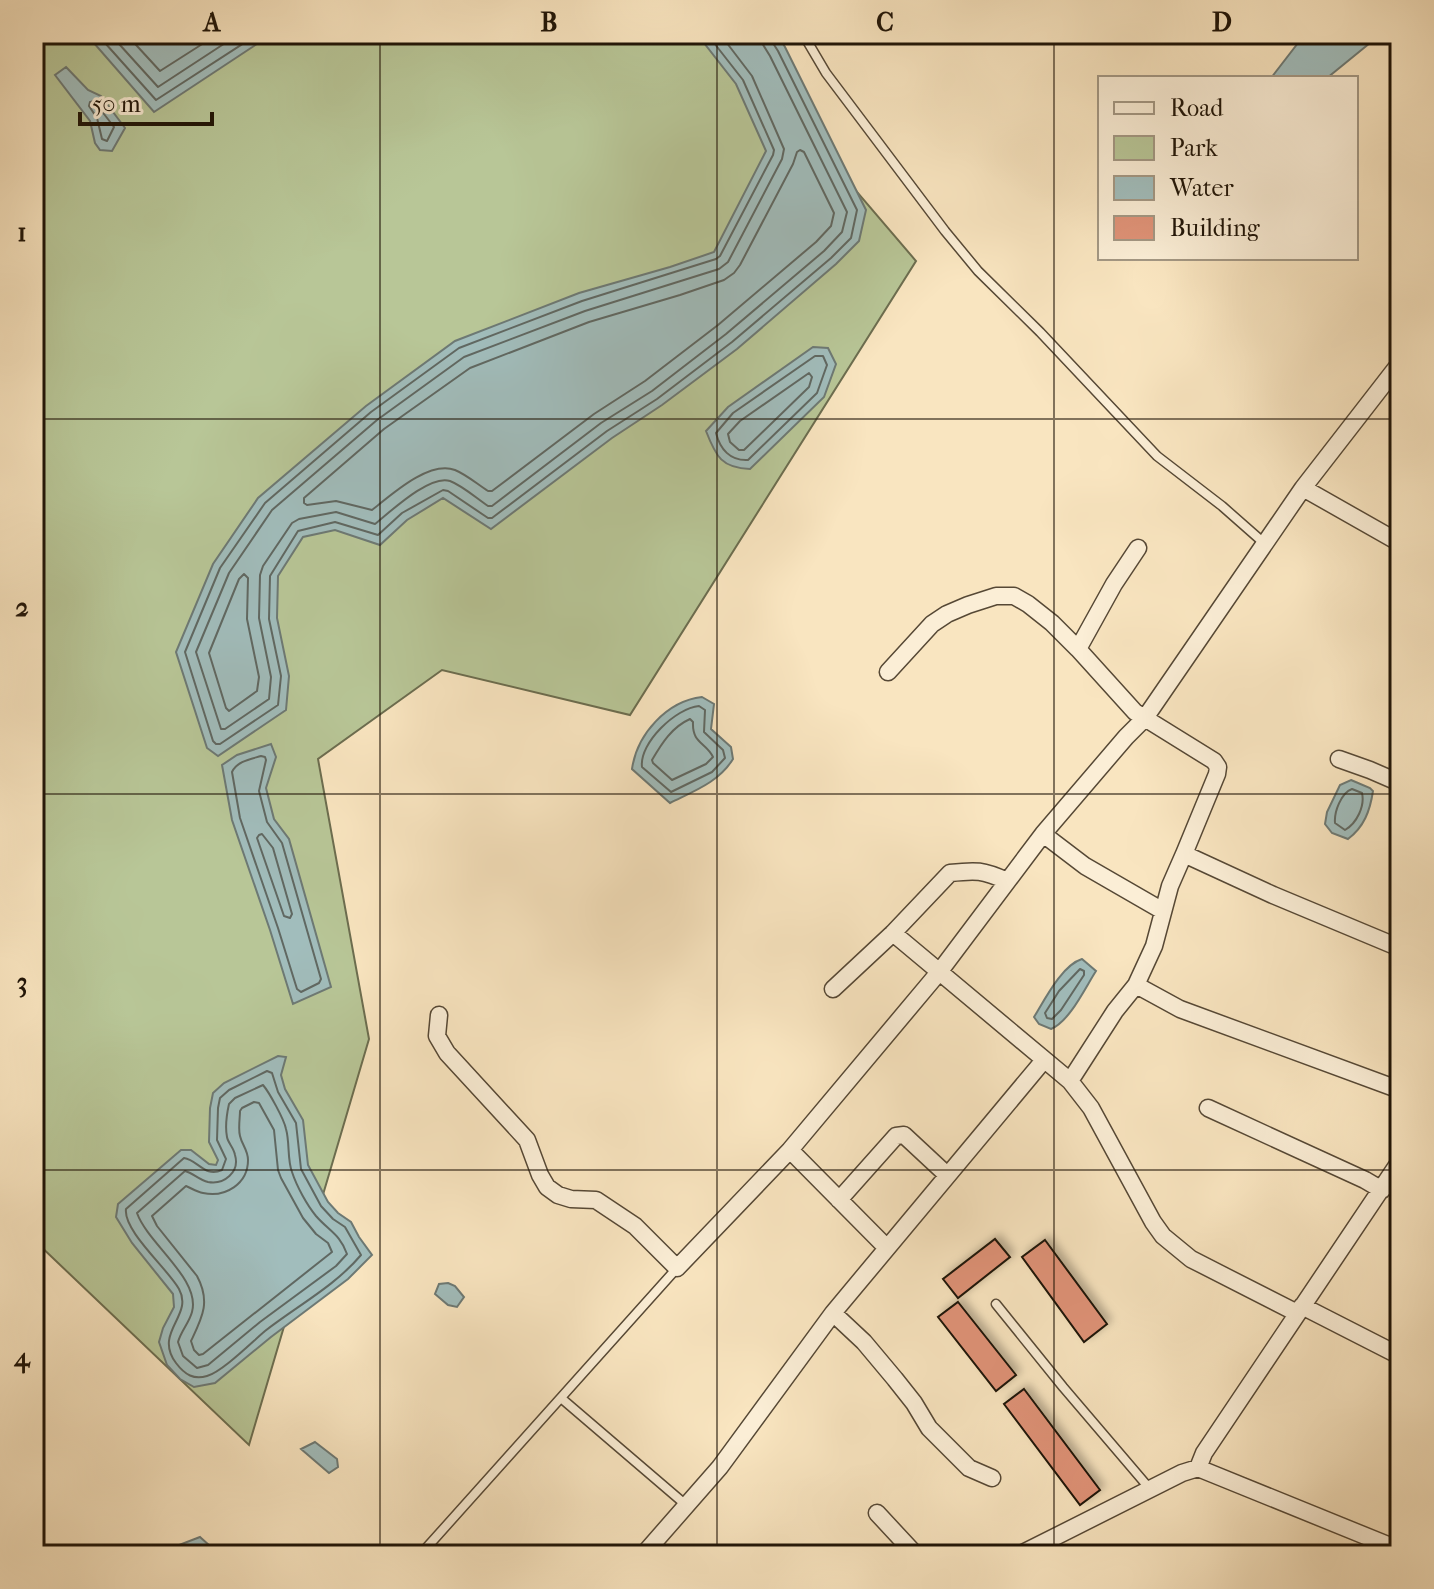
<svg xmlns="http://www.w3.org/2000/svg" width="1434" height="1589" font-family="'IM FELL French Canon',serif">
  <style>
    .green { fill: #b8c697; stroke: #6c6d4f; stroke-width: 2 }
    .water { fill: #a1bdbc; stroke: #6d7974; stroke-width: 2 }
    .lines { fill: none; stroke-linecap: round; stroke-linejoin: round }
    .shore { stroke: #606862; stroke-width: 2 }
    .building { fill: #df9277; stroke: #1f1407; stroke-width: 2; filter: url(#shadow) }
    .lane-casing { stroke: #564835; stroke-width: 11 }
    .street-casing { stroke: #564835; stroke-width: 19 }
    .lane { stroke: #fbeed6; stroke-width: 8 }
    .street { stroke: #fbeed6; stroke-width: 16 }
    .grid { fill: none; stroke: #1f1407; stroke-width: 2; stroke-opacity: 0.55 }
    .neatline { fill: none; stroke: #1f1407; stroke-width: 3 }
    .grid-label { font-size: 26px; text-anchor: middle; font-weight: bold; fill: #1f1407 }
  </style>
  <defs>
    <filter id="shadow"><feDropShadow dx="4.5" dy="-4.5" stdDeviation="4" flood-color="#0004"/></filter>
  </defs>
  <rect width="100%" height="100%" fill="#f9e5c0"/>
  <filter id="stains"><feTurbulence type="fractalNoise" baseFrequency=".0025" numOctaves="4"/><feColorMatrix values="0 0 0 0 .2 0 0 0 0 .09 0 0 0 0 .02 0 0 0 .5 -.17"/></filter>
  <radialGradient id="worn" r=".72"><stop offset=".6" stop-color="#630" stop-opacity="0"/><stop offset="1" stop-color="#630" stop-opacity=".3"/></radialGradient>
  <path class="green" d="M34 34H722L916 261 630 715 442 670 318 759 369 1039 249 1445 34 1240Z"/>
  <path class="water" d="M86 34H272L154 112Z
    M697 34H777L785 47 866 210 859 241 836 264 737 349 662 405 612 438 491 529 443 498 407 520 380 545 335 530 303 537 278 576 277 618 289 676 286 710 218 756 207 748 176 652 213 564 258 498 366 406 455 341 579 293 670 267 714 252 766 151 736 84Z
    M1305 34H1381L1327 78H1271Z
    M66 67 88 90 101 96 125 128 112 151 100 150 95 143 90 121 55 75Z
    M813 347 828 348 836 364 824 397 750 469C722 468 716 457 706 431L728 407Z
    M702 697 714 704 711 729 731 747 733 759C719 782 694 791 670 803L632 769C637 734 667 701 702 697Z
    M271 744 276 757 266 788 274 819 289 839 331 987 293 1004 270 930 232 820 222 765 237 755Z
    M1351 780 1370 788 1373 791C1370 811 1364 827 1348 839L1332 833 1325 824 1327 812 1340 785Z
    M1082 959 1096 971C1085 988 1070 1021 1051 1029L1039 1024 1034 1017C1045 999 1062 965 1082 959Z
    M278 1056 286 1057 281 1075 285 1089 303 1120 308 1165 328 1202 338 1213 351 1222 359 1237 372 1255 348 1279 271 1337 215 1383 194 1387 180 1379 167 1365 159 1342 163 1328 174 1307 173 1294 132 1243 116 1217 118 1204 181 1150H191L209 1164 216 1165 218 1160 209 1142 210 1108 213 1093 224 1083Z
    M448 1283 455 1286 464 1297 457 1307 448 1305 435 1294 439 1284Z
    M315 1442 337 1459 338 1467 329 1473 301 1449Z
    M200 1537 220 1555H163L171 1548Z"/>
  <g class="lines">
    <path class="shore" d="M97 34 156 100 258 34
      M110 34 158 87 239 34
      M126 34 160 71 218 34
      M707 34 743 80 774 150 773 155 720 256 716 259 582 301 459 348 371 412 265 503 220 568 185 652 213 741 216 744H220L278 705 281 676 269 619 270 576 298 531 335 522 378 535 402 513 443 490 448 491 488 518H492L607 431 657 399 732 342 831 258 851 238 857 210 778 51 771 40V34
      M720 34 752 76 784 149 782 159 728 262 719 269 585 311 464 357 377 420 272 510 229 573 196 652 221 729H225L269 699 271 677 259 618 260 575 263 566 292 523 299 519 336 512 375 524C390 512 430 474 450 481 463 486 476 498 488 506H492L601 423 652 391 726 334 824 251 842 232 847 212 770 56 762 43 761 34
      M94 101 114 127 107 141 102 139 97 118 89 106 90 102Z
      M800 150 804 152 834 213 831 226 816 242 718 325 645 381 594 414 492 491H488C477 484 467 475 455 470 429 460 391 495 372 510L336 501 307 505 304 503V498L384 429 470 368 589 322 680 295 724 280 734 273 740 265 793 164 797 152Z
      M815 356H823L827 365 817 393 748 460C730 461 720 449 716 433L733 413Z
      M809 373 812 377 809 387 744 450H739L730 442 728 434 740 421Z
      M244 574 248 578 247 619 259 677 257 691 229 711 226 708 209 653 239 579Z
      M699 706 705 710 704 732 723 750 725 758 712 772 671 792 642 767C639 743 676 708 699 706Z
      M690 719 693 722C692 744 706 742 713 757L706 764 672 780 653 763 652 760C662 743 672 727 690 719Z
      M261 756 265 757 266 760 259 791 267 822 282 843 321 979 319 983 301 992 297 989 278 928 240 818 232 772C237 761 251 759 261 756Z
      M1352 789 1362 793C1365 806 1357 823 1345 830L1335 823C1334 812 1341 793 1352 789Z
      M262 834 273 848 292 914 290 918 284 916 257 838 259 835Z
      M1080 969 1084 971V975L1061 1010 1052 1019 1047 1018 1045 1013 1059 991Z
      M267 1071 272 1073 278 1092 296 1123 301 1169 321 1206 333 1219 345 1227 361 1255C335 1286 297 1306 265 1331 252 1342 222 1372 207 1376 194 1380 185 1375 176 1363 153 1332 194 1316 179 1289 168 1269 123 1231 126 1209L184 1158C198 1160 205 1178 222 1170L226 1159 217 1140 218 1108 220 1098 229 1090Z
      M263 1085C269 1092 284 1119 286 1129 290 1143 287 1159 292 1172 297 1187 307 1205 316 1216 329 1231 340 1234 347 1254L336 1266 260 1322 208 1365 197 1368 183 1356 178 1342C181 1331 189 1323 192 1312 201 1279 148 1244 137 1213L185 1171C193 1173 199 1180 208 1182 224 1185 240 1172 235 1155 234 1148 228 1143 227 1137 225 1127 227 1113 229 1104L235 1098Z
      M254 1102 259 1103 274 1130 278 1170 281 1178 303 1218 316 1234 328 1243 332 1252 203 1354 199 1355 194 1350 191 1341C202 1318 211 1302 197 1276L157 1226 152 1216 186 1186C191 1188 197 1192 203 1193 225 1198 248 1184 248 1160 248 1150 242 1145 240 1136 238 1129 240 1118 240 1111L242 1108Z"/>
  </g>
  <path class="building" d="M995 1239 1010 1257 958 1298 943 1279Z
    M1045 1240 1107 1324 1084 1342 1022 1257Z
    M958 1302 1016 1375 996 1391 938 1317Z
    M1024 1389 1100 1490 1080 1505 1004 1404Z"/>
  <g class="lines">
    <defs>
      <path id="lane" d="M803 34 826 73 945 231 978 271 1040 332 1157 456 1222 506 1264 543
        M996 1304 1063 1387 1150 1489
        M561 1398 686 1505
        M420 1555 677 1268"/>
      <path id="street" d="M1303 488 1400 543
        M1078 649 1114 584 1138 548
        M888 672 932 624 947 614 968 605 996 596H1014L1028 604 1052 623 1078 649 1135 712 1214 761 1218 767 1217 774 1184 854
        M1339 759 1370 770 1400 783
        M1043 834 1085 866 1163 911
        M893 933 1070 1081 1091 1108 1153 1222 1163 1236 1191 1259 1297 1313
        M1400 948 1273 895 1184 854 1170 886 1154 946 1136 985 1180 1009 1400 1090
        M833 989 893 933 950 873C976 870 983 870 1007 881
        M439 1015 437 1036 447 1053 527 1140 540 1175 547 1187 558 1195 571 1199 596 1200 635 1226 677 1268 790 1150 940 971 1043 834 1126 737 1145 718 1303 488 1400 363
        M1070 1081 1115 1011 1136 985
        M1208 1108 1365 1180 1382 1190
        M790 1150 886 1247
        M839 1200 896 1136 904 1135 947 1175
        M1302 1306 1400 1356
        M833 1313 864 1342 895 1379 914 1403 929 1428 969 1468 992 1478
        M1198 1468 1204 1453 1400 1161
        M877 1513 916 1555
        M643 1555 720 1467 833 1313 1044 1060
        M1019 1555 1182 1473 1198 1468 1400 1550"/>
    </defs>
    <use href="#lane" class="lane-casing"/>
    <use href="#street" class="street-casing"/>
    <use href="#lane" class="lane"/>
    <use href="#street" class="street"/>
  </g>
  <path class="grid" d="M380 34V1555M717 34V1555M1054 34V1555M34 419H1400M34 794H1400M34 1170H1400"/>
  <rect width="1434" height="1589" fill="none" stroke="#f9e5c0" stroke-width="88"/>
  <rect x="1098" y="76" width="260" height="184" fill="#fbeed6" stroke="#a39783" stroke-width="2"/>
  <rect x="1114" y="102" width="40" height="12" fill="#fbeed6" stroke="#a39783" stroke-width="2"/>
  <text x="1170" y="116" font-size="24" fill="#1f1407">Road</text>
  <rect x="1114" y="136" width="40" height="24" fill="#b8c697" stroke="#a39783" stroke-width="2"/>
  <text x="1170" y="156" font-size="24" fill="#1f1407">Park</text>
  <rect x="1114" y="176" width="40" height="24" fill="#a1bdbc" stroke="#a39783" stroke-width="2"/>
  <text x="1170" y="196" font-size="24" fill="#1f1407">Water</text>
  <rect x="1114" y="216" width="40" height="24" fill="#df9277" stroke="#a39783" stroke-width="2"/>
  <text x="1170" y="236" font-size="24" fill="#1f1407">Building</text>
  <path d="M80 112v12h132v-12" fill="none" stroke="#1f1407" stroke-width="4"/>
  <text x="92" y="112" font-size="24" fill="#1f1407" stroke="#fbeed6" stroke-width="6" paint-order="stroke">50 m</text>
  <rect x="44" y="44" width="1346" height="1501" class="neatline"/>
  <g class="grid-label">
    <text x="212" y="31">A</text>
    <text x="549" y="31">B</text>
    <text x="885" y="31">C</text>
    <text x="1222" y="31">D</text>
    <text x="22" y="241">1</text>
    <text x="22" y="616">2</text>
    <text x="22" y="991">3</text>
    <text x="22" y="1366">4</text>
  </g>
  <rect width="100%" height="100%" filter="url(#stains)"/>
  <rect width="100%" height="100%" fill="url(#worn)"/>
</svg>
